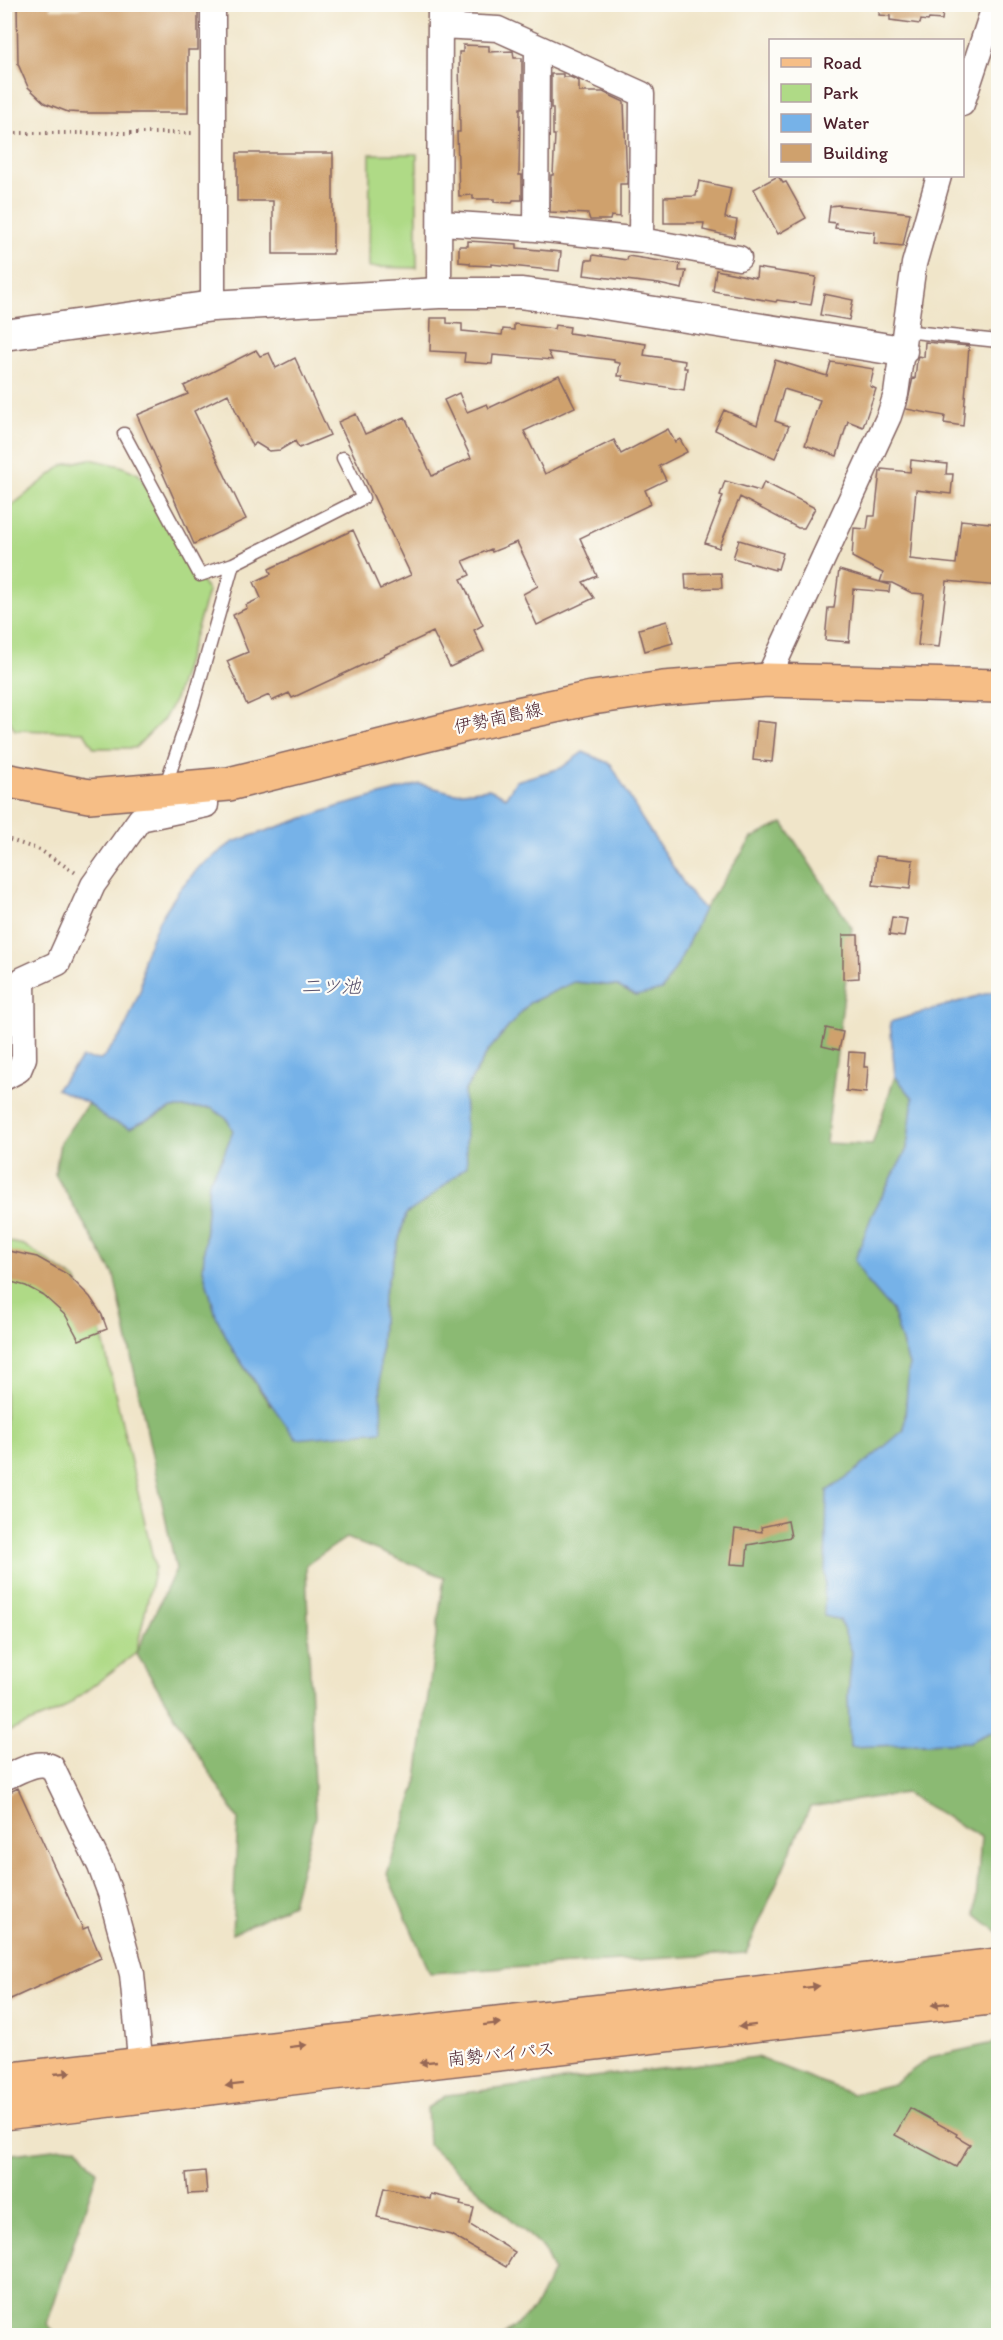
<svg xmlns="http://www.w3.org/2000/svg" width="1003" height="2340" font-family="Itim,'Klee One',sans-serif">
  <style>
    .green { fill: #afda86; stroke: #7c7c58; stroke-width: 1.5 }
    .forest { fill: #8bba73; stroke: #6a6c4f; stroke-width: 1.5 }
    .water { fill: #76b2e8; stroke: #60688a; stroke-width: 1.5 }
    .building { fill: #cfa16d }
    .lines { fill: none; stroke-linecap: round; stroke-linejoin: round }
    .service-casing { stroke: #846462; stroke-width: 15 }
    .minor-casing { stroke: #846462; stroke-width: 27 }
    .tertiary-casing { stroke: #846462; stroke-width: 33 }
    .primary-casing { stroke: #846462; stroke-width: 36 }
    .trunk-casing { stroke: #846462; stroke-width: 36 }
    .path { stroke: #846462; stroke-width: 4; stroke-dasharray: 1.5 4.5; stroke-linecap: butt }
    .service { stroke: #fff; stroke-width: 12 }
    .minor { stroke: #fff; stroke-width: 24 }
    .tertiary { stroke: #fff; stroke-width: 30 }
    .primary { stroke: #f6be86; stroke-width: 33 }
    .trunk { stroke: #f6be86; stroke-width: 33 }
    .oneway { fill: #976754 }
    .labels { text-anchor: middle; stroke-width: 4.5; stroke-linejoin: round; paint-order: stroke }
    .street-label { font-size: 18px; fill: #4a1f2b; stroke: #fdfcf7 }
    .water-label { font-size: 20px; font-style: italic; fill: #59526d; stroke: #fdfcf7 }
  </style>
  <rect width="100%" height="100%" fill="#fdfcf7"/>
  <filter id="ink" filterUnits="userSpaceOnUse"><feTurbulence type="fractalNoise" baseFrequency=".0167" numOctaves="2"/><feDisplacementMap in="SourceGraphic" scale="12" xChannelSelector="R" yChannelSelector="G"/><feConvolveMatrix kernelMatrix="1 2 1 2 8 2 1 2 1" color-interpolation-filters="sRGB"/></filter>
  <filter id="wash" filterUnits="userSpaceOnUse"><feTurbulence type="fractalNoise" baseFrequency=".008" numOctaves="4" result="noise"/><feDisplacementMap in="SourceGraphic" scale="24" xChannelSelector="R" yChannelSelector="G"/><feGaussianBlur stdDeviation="1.35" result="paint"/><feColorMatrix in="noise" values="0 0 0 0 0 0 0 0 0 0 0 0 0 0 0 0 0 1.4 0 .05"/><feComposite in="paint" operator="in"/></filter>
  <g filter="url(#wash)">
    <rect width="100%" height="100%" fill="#f0e5c9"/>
    <path class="green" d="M370 154H417V268L369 267Z
      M90 459 121 466 139 474 208 592 175 699 164 719 135 748H94L84 732 15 730 5 713V511L63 465Z
      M5 1241 24 1245 76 1280 100 1327 155 1567 136 1653 61 1710 5 1733Z"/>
    <path class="forest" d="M783 823 852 928 826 1143 872 1145 895 1076 913 1098 907 1149 872 1215 866 1280 892 1310 909 1365 904 1430 858 1469 827 1491 840 1620 852 1652 848 1696 850 1747 969 1742 998 1729V1932L975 1914 981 1837 905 1793 810 1807 746 1953 430 1973 387 1874 416 1786 444 1577 346 1538 306 1565 315 1817 292 1904 232 1934 238 1819 136 1653 176 1569 114 1275 55 1174 60 1143 88 1103 107 1119 130 1128 172 1108H211L227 1119 233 1131 222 1159 209 1181 203 1269 216 1316 234 1352 270 1405 380 1368 383 1298 406 1214 427 1200 466 1145 464 1092 488 1051 529 1003 574 982 617 986 636 996 677 966 704 909 752 838Z
      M998 2042V2335H504L534 2309 553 2271 544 2249 429 2145 427 2108 447 2095 757 2057 852 2094 893 2084 931 2057Z
      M77 2146 97 2172 47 2324 58 2335H5V2155Z"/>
    <path class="water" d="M583 752 611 764 642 819 692 896 704 909 677 966 662 990 636 996 617 986 574 982 529 1003 488 1051 464 1092 467 1166 427 1200 406 1214 383 1298 380 1368 382 1431 296 1439 234 1352 216 1316 203 1269 209 1181 222 1159 233 1131 227 1119 211 1108H172L130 1128 107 1119 88 1103 56 1089 82 1058 101 1060 123 1033 141 988 143 959 159 920 180 889 199 867 233 842 337 807 420 784 454 793 489 789 506 797 516 781 561 768Z
      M998 990V1729L969 1742 850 1747 848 1696 852 1652 840 1620 824 1616 827 1491 858 1469 904 1430 909 1365 892 1310 866 1280 855 1260 872 1215 907 1149 913 1098 895 1076 890 1022Z"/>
    <g id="blocks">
      <path class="building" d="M17 4H50V9H78L86 4H198V50H188V113H86L68 112 45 103 28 87 18 64Z
        M880 4H944L942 20 929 19 928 21 921 20 920 24 890 20V16L879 15Z
        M463 45 489 46V52L513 51 514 58H522V108H520L519 175H522V200H513L512 203 494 202V199H473V195L459 196 457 132H460L459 52H463Z
        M551 74H563V77H570L579 81V92H603L624 102 627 184H620V217L611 216 610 220H590L588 214 550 212 551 175H553L555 135H553V108H551Z
        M237 153H333V254H273V201H237Z
        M778 176 783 183 786 182 806 218 778 234 754 189Z
        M699 181 731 188 725 218 737 220 734 237 703 230 704 223H664V197L696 196Z
        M838 205 910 213 903 246 874 243 875 232 835 228 836 223 828 222 830 206Z
        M468 241 517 244V248L561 252 559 271 491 264V266L470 265V263L459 262V246H468Z
        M593 255 627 260 628 256 680 264 679 271H686L682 289 659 284 584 275 586 260H592Z
        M757 268 816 277 811 305 777 300 776 302 713 291 716 270 756 278Z
        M824 294 853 300 849 320 820 315Z
        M431 318H447V323L462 324V331L502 335 503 329 514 330V324L554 329 555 325 570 327 569 333 646 344 644 355 685 361 684 368H687L684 390 622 380 623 376H618L620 363 614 362V360L548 352 552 360 493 355 492 364 464 362 465 353 430 351Z
        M925 342 969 346 963 426 944 423 945 416 906 409 913 378 915 379 917 360 918 356 924 357Z
        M256 350 260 356 269 353 276 368 295 358 330 435 299 448 295 441 280 450 269 451 256 443 252 446 228 394 194 411 246 519 194 544 137 415 188 394 184 386Z
        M775 360 827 376 831 362 874 369 870 386 876 389 863 427 848 421 837 456 805 445 820 400 784 389 775 421 789 426 775 458 715 430 724 410 757 425Z
        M559 375 575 407 524 431 545 474 614 440 621 454 668 429 675 442 680 439 687 452 659 466 666 480 645 490 651 504 580 538 597 576 583 582 594 598 537 625 523 594 538 586 517 542 492 552 491 549 463 561 470 575 461 579 483 625 474 630 484 651 450 667 433 632 292 698 289 693 272 701 269 695 247 705 227 661 248 652 233 615 247 608 246 605 261 598 254 582 271 574 269 569 353 530 380 589 411 575 338 422 356 414 365 434 405 417 432 476 471 458 444 400 459 393 467 412 487 404 489 408Z
        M911 460 947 464 946 474H953L951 494 916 490 910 559 956 564 961 520 999 524V586L947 581 939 647 918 645 924 594 912 593 892 583 880 582 890 585 889 592 853 589 849 642 825 640 828 608H834L839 570 880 582 883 573 852 557 854 528 867 529 869 516H875L880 471 882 472V469L910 472Z
        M725 481 760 491 764 482 815 508 804 528H798L740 497 719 548 705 543 723 496 720 495Z
        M739 540 783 553 778 569 775 568V570L733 558Z
        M721 573 722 588 686 589 685 574Z
        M667 621 673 643 645 651 639 629Z
        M757 721 776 723 772 762 753 760Z
        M876 856 913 860 910 889 873 885Z
        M892 917 907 919 904 937 889 935Z
        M843 935H858L859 978 843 979Z
        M826 1028 843 1032 839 1050 822 1046Z
        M849 1052 865 1053 864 1067H868L866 1093 846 1091Z
        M4 1250 37 1257 67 1274 90 1297 102 1315 107 1329 79 1340 66 1316 43 1295 26 1286 4 1280Z
        M788 1521 791 1537 748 1545 746 1565 731 1564 735 1529 762 1532 761 1527Z
        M18 1788 83 1929 88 1927 101 1958 4 2002V1795Z
        M910 2108 957 2134 956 2136 970 2144 956 2167 895 2135Z
        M205 2171 207 2193 188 2194 186 2173Z
        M384 2188 430 2199 431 2194 461 2201 460 2205 474 2208 470 2225 515 2252 506 2267 451 2235 377 2217Z"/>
    </g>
  </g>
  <g filter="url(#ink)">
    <use href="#blocks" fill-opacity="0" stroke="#846462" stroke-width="1.5"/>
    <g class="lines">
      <defs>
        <path id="service" d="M904 331 998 341
          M124 434 200 575 233 564 193 704 165 787
          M233 564 363 498 343 458"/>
        <path id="minor" d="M213 4V306
          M962 104 995 4
          M440 223 536 229 641 240 642 94 498 29 440 26
          M536 229 537 47
          M641 240 739 258
          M439 293 440 4
          M767 680 889 416 896 394 914 264 939 176
          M4 1078 19 1070 24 1058 23 979 58 963 93 885 140 819 206 805V786
          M4 1778C19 1772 37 1759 52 1767L100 1866 110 1893 132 1974 142 2079"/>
        <path id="tertiary" d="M4 335 213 306 439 293H520L585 301 902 351"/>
        <path id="primary" d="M4 780 89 796 229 784 466 725 592 698 663 688 767 680 998 686"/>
        <path id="trunk" d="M4 2080 998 1965
          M4 2113 333 2073 998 1997"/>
      </defs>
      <use href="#service" class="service-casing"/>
      <use href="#minor" class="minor-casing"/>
      <use href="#tertiary" class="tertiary-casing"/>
      <use href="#primary" class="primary-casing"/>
      <use href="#trunk" class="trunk-casing"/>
      <path class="path" d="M4 133H193
        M4 838 40 850 76 873"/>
      <use href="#service" class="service"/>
      <use href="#minor" class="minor"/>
      <use href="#tertiary" class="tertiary"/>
      <use href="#primary" class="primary"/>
      <use href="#trunk" class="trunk"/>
    </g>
    <defs><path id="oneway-solid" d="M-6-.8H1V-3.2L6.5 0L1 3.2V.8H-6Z" transform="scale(1.5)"/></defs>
    <g class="oneway">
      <use href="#oneway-solid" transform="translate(811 1987) rotate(-7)"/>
      <use href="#oneway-solid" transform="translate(940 2004) rotate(173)"/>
      <use href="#oneway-solid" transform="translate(492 2024) rotate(-7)"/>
      <use href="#oneway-solid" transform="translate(747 2026) rotate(173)"/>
      <use href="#oneway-solid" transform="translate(298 2046) rotate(-7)"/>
      <use href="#oneway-solid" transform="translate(428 2062) rotate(174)"/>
      <use href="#oneway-solid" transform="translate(63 2073) rotate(-6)"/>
      <use href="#oneway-solid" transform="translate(234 2085) rotate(173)"/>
    </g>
  </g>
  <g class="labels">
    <g class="street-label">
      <text transform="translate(498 718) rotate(-12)" y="6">伊勢南島線</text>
      <text transform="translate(501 2054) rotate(-6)" y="6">南勢バイパス</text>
    </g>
    <g class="water-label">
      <text x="331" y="993">二ツ池</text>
    </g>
  </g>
  <rect width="1003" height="2340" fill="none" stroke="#fdfcf7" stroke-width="24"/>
  <rect x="769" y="39" width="195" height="138" fill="#fdfcf7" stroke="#b5a4a5" stroke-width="1.5"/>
  <rect x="781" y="58" width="30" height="9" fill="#f6be86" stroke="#b5a4a5" stroke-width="1.5"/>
  <text x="823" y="69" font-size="18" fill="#4a1f2b">Road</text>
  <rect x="781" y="84" width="30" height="18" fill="#afda86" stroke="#b5a4a5" stroke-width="1.5"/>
  <text x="823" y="99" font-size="18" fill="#4a1f2b">Park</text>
  <rect x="781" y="114" width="30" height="18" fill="#76b2e8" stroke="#b5a4a5" stroke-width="1.5"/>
  <text x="823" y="129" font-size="18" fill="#4a1f2b">Water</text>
  <rect x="781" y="144" width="30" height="18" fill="#cfa16d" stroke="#b5a4a5" stroke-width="1.5"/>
  <text x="823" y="159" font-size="18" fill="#4a1f2b">Building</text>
</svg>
